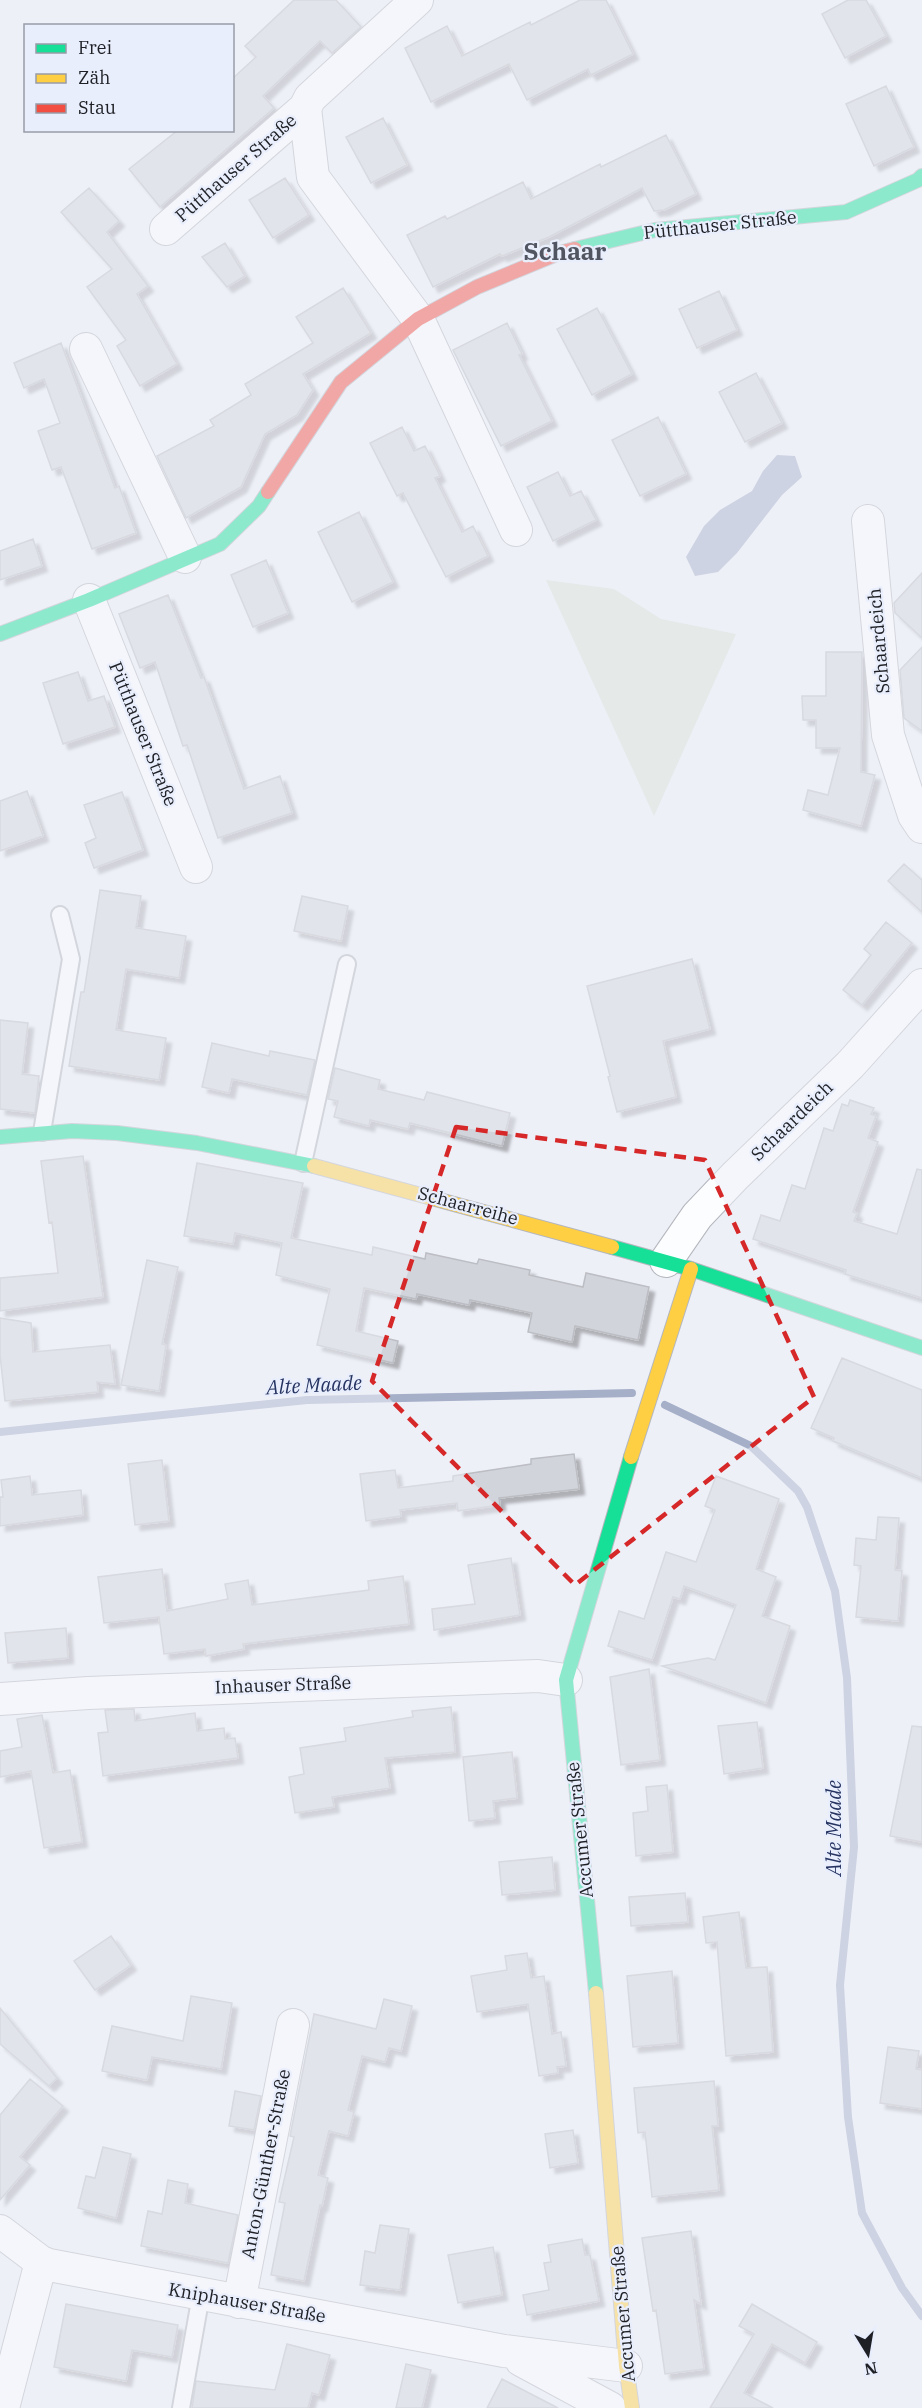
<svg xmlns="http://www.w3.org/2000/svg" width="922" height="2408" font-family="'IBM Plex Serif',serif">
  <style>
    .green { fill: #d9dfd4 }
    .water { fill: #a5afc8 }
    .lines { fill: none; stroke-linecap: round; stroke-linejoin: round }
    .stream { stroke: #a5afc8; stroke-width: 8 }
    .building { fill: #d2d4db; stroke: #bcbec4; stroke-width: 1.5; filter: url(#shadow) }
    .lane-casing { stroke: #b4b6bd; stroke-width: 20 }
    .street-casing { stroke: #b4b6bd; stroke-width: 34 }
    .fast-casing { stroke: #b4b6bd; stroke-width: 16 }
    .slow-casing { stroke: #b4b6bd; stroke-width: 16 }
    .jam-casing { stroke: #b4b6bd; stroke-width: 16 }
    .lane { stroke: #fcfdfe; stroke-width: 16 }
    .street { stroke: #fcfdfe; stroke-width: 32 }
    .fast { stroke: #16e098; stroke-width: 14 }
    .slow { stroke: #ffcf43; stroke-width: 14 }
    .jam { stroke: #f24e42; stroke-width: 14 }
    .marked { fill: none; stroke: #d62828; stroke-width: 4.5; stroke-dasharray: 12 8; stroke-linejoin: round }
    .labels { text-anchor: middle; stroke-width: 4.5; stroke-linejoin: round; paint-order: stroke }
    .street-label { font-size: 18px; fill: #1e2025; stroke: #e9eefd }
    .water-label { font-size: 20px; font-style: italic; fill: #263461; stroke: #e9eefd }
    .district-label { font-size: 24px; font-weight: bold; fill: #515562; stroke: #e9eefd }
  </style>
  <defs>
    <filter id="shadow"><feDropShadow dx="5.5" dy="5.5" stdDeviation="1.5" flood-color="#0004"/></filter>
  </defs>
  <rect width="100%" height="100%" fill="#eef0f8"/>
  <path class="green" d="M546 580 614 589 661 619 736 634 654 816Z"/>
  <path class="water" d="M777 455 795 456 802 477 782 495 737 553 718 572 695 576 686 557 704 526 720 510 752 491 763 471Z"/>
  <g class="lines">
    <path class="stream" d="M665 1405 751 1446 798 1491 807 1507 835 1591 847 1678 854 1847 840 1985 848 2117 862 2213 902 2288 922 2316
      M0 1432 307 1400 632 1393"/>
  </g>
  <path class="building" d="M294 0H336L361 27 332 53 320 41 263 96 274 108 160 207 129 169 178 130H232V79L256 57 245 46Z
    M580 0H606L633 54 591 75 588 69 527 100 509 64 431 102 405 48 447 26 462 56 530 22 531 25Z
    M848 0H866L886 36 845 58 822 14Z
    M886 86 914 147 874 166 846 104Z
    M383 118 407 165 371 183 346 137Z
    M666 135 696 194 664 210 654 211 642 188 549 237 502 256 500 254 433 287 407 235 445 216 447 219 523 182 531 199 600 164 601 167Z
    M285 178 309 215 273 238 249 200Z
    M89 188 119 221 107 232 148 286 137 294 177 364 140 386 117 346 126 340 87 287 112 269 61 212Z
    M225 243 245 276 227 287 202 257Z
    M343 288 371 333 303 374 313 390 297 415 265 434 241 487 186 518 157 456 214 426 210 420 251 395 245 384 313 343 296 317Z
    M719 291 737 330 697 348 679 309Z
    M597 308 632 374 592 395 557 329Z
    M507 323 522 354 519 355 552 421 501 446 453 350Z
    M61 343 115 488 119 486 136 533 92 549 61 467 52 470 38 431 60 423 44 379 24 388 14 363Z
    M756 373 782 423 745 442 719 392Z
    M658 417 686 474 640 496 612 440Z
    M402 427 414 451 425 446 440 476 435 478 462 532 473 526 488 556 446 577 403 493 397 496 370 443Z
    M558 472 570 496 581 491 596 520 553 541 527 487Z
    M359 512 393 582 352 602 318 532Z
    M33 539 42 566 0 580V551Z
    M266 560 288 613 253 627 231 575Z
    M922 573V638L895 613 894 603Z
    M168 595 201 678 204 677 244 789 280 776 292 813 218 838 187 745 183 746 155 662 140 668 119 614Z
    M922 647V731L904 718 900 670Z
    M826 652H862L861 772 875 775 861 826 803 810 808 790 828 795 840 748H816V720H803L802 696H826Z
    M78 672 88 701 104 696 115 727 63 744 43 683Z
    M27 791 43 836 0 851V801Z
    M122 792 143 850 94 868 85 843 96 838 84 805Z
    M904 864 922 880V912L888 881Z
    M100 890 141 896 136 928 186 936 179 978 126 969 116 1030 166 1038 159 1080 69 1066 81 992H84Z
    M302 896 348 906 341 941 294 931Z
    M886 922 912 943 862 1005 843 990 871 955 864 949Z
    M692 959 710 1029 663 1041 676 1097 617 1112 608 1077 610 1076 587 986Z
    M0 1020 28 1023 22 1074 39 1076 35 1113 0 1109Z
    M212 1043 269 1056 270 1051 315 1060 307 1095 232 1079 229 1093 202 1087Z
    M335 1068 380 1080 378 1089 424 1100 427 1092 510 1113 502 1146 410 1123 408 1129 370 1120 369 1126 334 1117 338 1101 328 1099Z
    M850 1100 874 1108 871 1114 876 1116 868 1138 878 1142 853 1212 857 1213 854 1221 897 1234 917 1169 922 1170V1298L845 1274 846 1270 753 1239 761 1215 780 1221 792 1185 805 1189 824 1128 833 1131 842 1104 848 1106Z
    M83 1156 103 1297 0 1311V1278L58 1273 52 1222 49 1223 41 1161Z
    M197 1163 303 1183 291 1238 372 1255 373 1247 425 1259 426 1253 477 1264 479 1259 530 1270 529 1275 583 1287 586 1273 649 1287 638 1340 575 1326 572 1342 528 1332 532 1313 470 1300 469 1305 417 1294 416 1299 364 1288 356 1331 398 1341 393 1363 317 1345 330 1289 276 1275 282 1243 235 1233 233 1244 184 1236Z
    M147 1260 178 1267 162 1344 166 1345 159 1391 121 1385Z
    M0 1318 31 1323 33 1352 110 1345 115 1384 97 1382 98 1392 5 1401 0 1355Z
    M842 1358 922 1390V1478L833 1441 834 1438 811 1428Z
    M574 1454 579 1489 499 1498 500 1505 458 1511 457 1503 400 1510 401 1516 366 1521 360 1474 395 1470 398 1488 453 1481V1476L531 1464V1459Z
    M162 1460 169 1521 135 1525 128 1464Z
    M30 1476 32 1495 81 1490 83 1515 0 1526V1497H3L1 1480Z
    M716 1476 779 1499 756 1569 776 1577 762 1616 790 1626 766 1703 662 1666 708 1658 715 1660 736 1605 684 1586 680 1599 673 1597 652 1660 608 1646 619 1611 644 1619 666 1552 696 1562 715 1510 705 1506Z
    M878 1517 899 1518 895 1570 902 1571 898 1621 856 1617 861 1566 854 1565 856 1538 876 1540Z
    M511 1558 520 1615 434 1630 432 1609 475 1604 468 1565Z
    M162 1569 167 1611 228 1599 225 1584 248 1580 252 1605 369 1590 368 1581 403 1576 409 1624 243 1644 244 1649 206 1656 205 1649 164 1654 159 1617 104 1623 98 1577Z
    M66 1628 68 1658 8 1663 5 1633Z
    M649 1669 660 1760 621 1765 610 1677Z
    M451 1707 455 1752 385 1758 390 1788 332 1797 334 1807 295 1813 289 1777 304 1774 300 1748 346 1741 344 1728 413 1717 412 1711Z
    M134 1709 135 1721 195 1713 197 1731 224 1728 225 1739 235 1738 238 1758 103 1776 98 1733 108 1732 105 1710Z
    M42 1715 53 1773 70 1770 82 1842 44 1848 31 1771 0 1777V1751L22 1747 17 1719Z
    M757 1722 763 1768 724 1774 718 1726Z
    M912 1726 922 1727V1842L890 1836Z
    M512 1752 517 1798 493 1801 495 1818 469 1821 463 1757Z
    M667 1785 673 1852 636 1856 633 1813 648 1811 646 1787Z
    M552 1857 555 1890 502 1895 499 1862Z
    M685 1893 688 1922 631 1926 629 1897Z
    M739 1912 746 1968 767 1967 773 2052 726 2056 717 1942 706 1943 703 1917Z
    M111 1936 131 1965 95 1990 74 1961Z
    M527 1953 531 1978 544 1976 552 2034 561 2032 566 2066 557 2067 558 2073 539 2076 528 2004 477 2012 471 1976 507 1970 505 1956Z
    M672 1971 678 2043 633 2047 627 1976Z
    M191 1996 232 2003 221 2069 152 2057 147 2080 102 2071 112 2026 183 2041Z
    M384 1999 412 2006 401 2051 389 2048 385 2062 362 2056 348 2110 354 2112 348 2136 329 2131 318 2175 328 2178 322 2206 320 2205 304 2281 271 2275 285 2203 279 2202 294 2137 290 2136 314 2014 376 2029Z
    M0 2008 57 2078 49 2086 0 2044Z
    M888 2047 919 2051 916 2069 922 2070V2109L880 2103Z
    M30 2079 63 2106 20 2157 30 2165 0 2200V2115Z
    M714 2081 718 2126H712L719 2190 652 2197 645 2132 638 2133 634 2088Z
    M235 2091 261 2096 254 2130 229 2126Z
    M573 2130 578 2163 550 2168 545 2134Z
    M103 2147 131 2154 116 2218 78 2208 86 2176 95 2178Z
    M168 2180 188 2184 185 2203 238 2215 228 2263 141 2246 148 2211 162 2214Z
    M380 2225 409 2229 400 2290 360 2285 365 2251 375 2253Z
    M691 2231 701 2304 694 2300 704 2369 665 2374 656 2310 653 2311 642 2238Z
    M582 2239 585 2255H590L599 2301 527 2315 523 2295 549 2290 544 2263 551 2262 548 2245Z
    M493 2247 502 2295 458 2303 448 2255Z
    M66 2304 178 2325 172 2357 132 2350 126 2381 54 2367Z
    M752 2304 817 2342 805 2363 772 2344 744 2393 773 2408H710L754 2334 739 2326Z
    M287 2344 330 2355 319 2395 312 2393 308 2408H192L196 2381 275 2390Z
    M406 2364 431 2370 422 2408H396Z
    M502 2379 558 2408H487Z"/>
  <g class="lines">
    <defs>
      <path id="lane" d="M42 1132 71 959 60 915
        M303 1163 347 964
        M181 2408 201 2295"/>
      <path id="street" d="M417 0 310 98 305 108 313 177 418 319 516 530
        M166 229 305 108
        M86 349 185 557
        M868 521 888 735 914 815 922 827
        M89 600 196 867
        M666 1261 697 1216 735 1176 850 1065 922 985
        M0 1699 88 1693 538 1676 566 1680
        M0 2231 41 2262 49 2265 504 2351 626 2366
        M239 2302 293 2025
        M521 2360 610 2408
        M3 2408 41 2262"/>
      <path id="fast" d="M575 249 655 230 846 212 918 180 922 176
        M0 634 89 600 220 544 259 506 268 492
        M0 1137 72 1131 117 1133 197 1143 314 1166
        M612 1247 691 1269 922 1348
        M596 1993 566 1680 631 1457"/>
      <path id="slow" d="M314 1166 612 1247
        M631 1457 691 1269
        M596 1993 626 2366 632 2408"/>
      <path id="jam" d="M268 492 341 382 418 319 477 287 559 253 575 249"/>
    </defs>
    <use href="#lane" class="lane-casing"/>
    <use href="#street" class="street-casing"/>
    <use href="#fast" class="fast-casing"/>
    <use href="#slow" class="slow-casing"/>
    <use href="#jam" class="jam-casing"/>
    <use href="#lane" class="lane"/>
    <use href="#street" class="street"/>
    <use href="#fast" class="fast"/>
    <use href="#slow" class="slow"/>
    <use href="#jam" class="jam"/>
  </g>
  <path d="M0 0H922V2408H0ZM456 1127 705 1160 814 1397 575 1585 372 1381Z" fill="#eef0f8" fill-opacity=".55" fill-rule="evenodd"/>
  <path class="marked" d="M456 1127 705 1160 814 1397 575 1585 372 1381Z"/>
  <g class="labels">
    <g class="street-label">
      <text transform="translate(236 168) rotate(-41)" y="6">Pütthauser Straße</text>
      <text transform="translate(720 225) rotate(-6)" y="6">Pütthauser Straße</text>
      <text transform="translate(879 641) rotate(-95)" y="6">Schaardeich</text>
      <text transform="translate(143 734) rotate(68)" y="6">Pütthauser Straße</text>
      <text transform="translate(792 1121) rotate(-44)" y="6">Schaardeich</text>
      <text transform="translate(468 1206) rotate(15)" y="6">Schaarreihe</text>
      <text transform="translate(283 1685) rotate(-2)" y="6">Inhauser Straße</text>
      <text transform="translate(580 1830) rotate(-96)" y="6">Accumer Straße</text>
      <text transform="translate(266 2164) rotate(-79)" y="6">Anton-Günther-Straße</text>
      <text transform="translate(247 2303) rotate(10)" y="6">Kniphauser Straße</text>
      <text transform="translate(623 2314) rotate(-95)" y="6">Accumer Straße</text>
    </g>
    <g class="water-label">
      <text transform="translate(314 1385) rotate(-3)" y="7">Alte Maade</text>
      <text transform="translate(834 1828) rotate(-90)" y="7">Alte Maade</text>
    </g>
    <g class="district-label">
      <text x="565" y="260">Schaar</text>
    </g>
  </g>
  <rect x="24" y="24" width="210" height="108" fill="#e9eefd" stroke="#989ca7" stroke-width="1.5"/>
  <rect x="36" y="44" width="30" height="9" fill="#16e098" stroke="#989ca7" stroke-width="1.5"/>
  <text x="78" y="54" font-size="18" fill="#1e2025">Frei</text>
  <rect x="36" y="74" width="30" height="9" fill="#ffcf43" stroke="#989ca7" stroke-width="1.5"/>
  <text x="78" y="84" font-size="18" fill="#1e2025">Zäh</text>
  <rect x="36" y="104" width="30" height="9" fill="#f24e42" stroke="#989ca7" stroke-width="1.5"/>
  <text x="78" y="114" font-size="18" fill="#1e2025">Stau</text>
  <g transform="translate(868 2354) rotate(169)" stroke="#e9eefd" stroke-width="4.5" paint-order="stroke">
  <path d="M0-4.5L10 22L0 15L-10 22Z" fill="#1e2025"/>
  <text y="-9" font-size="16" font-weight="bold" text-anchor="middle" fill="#1e2025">N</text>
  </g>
</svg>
